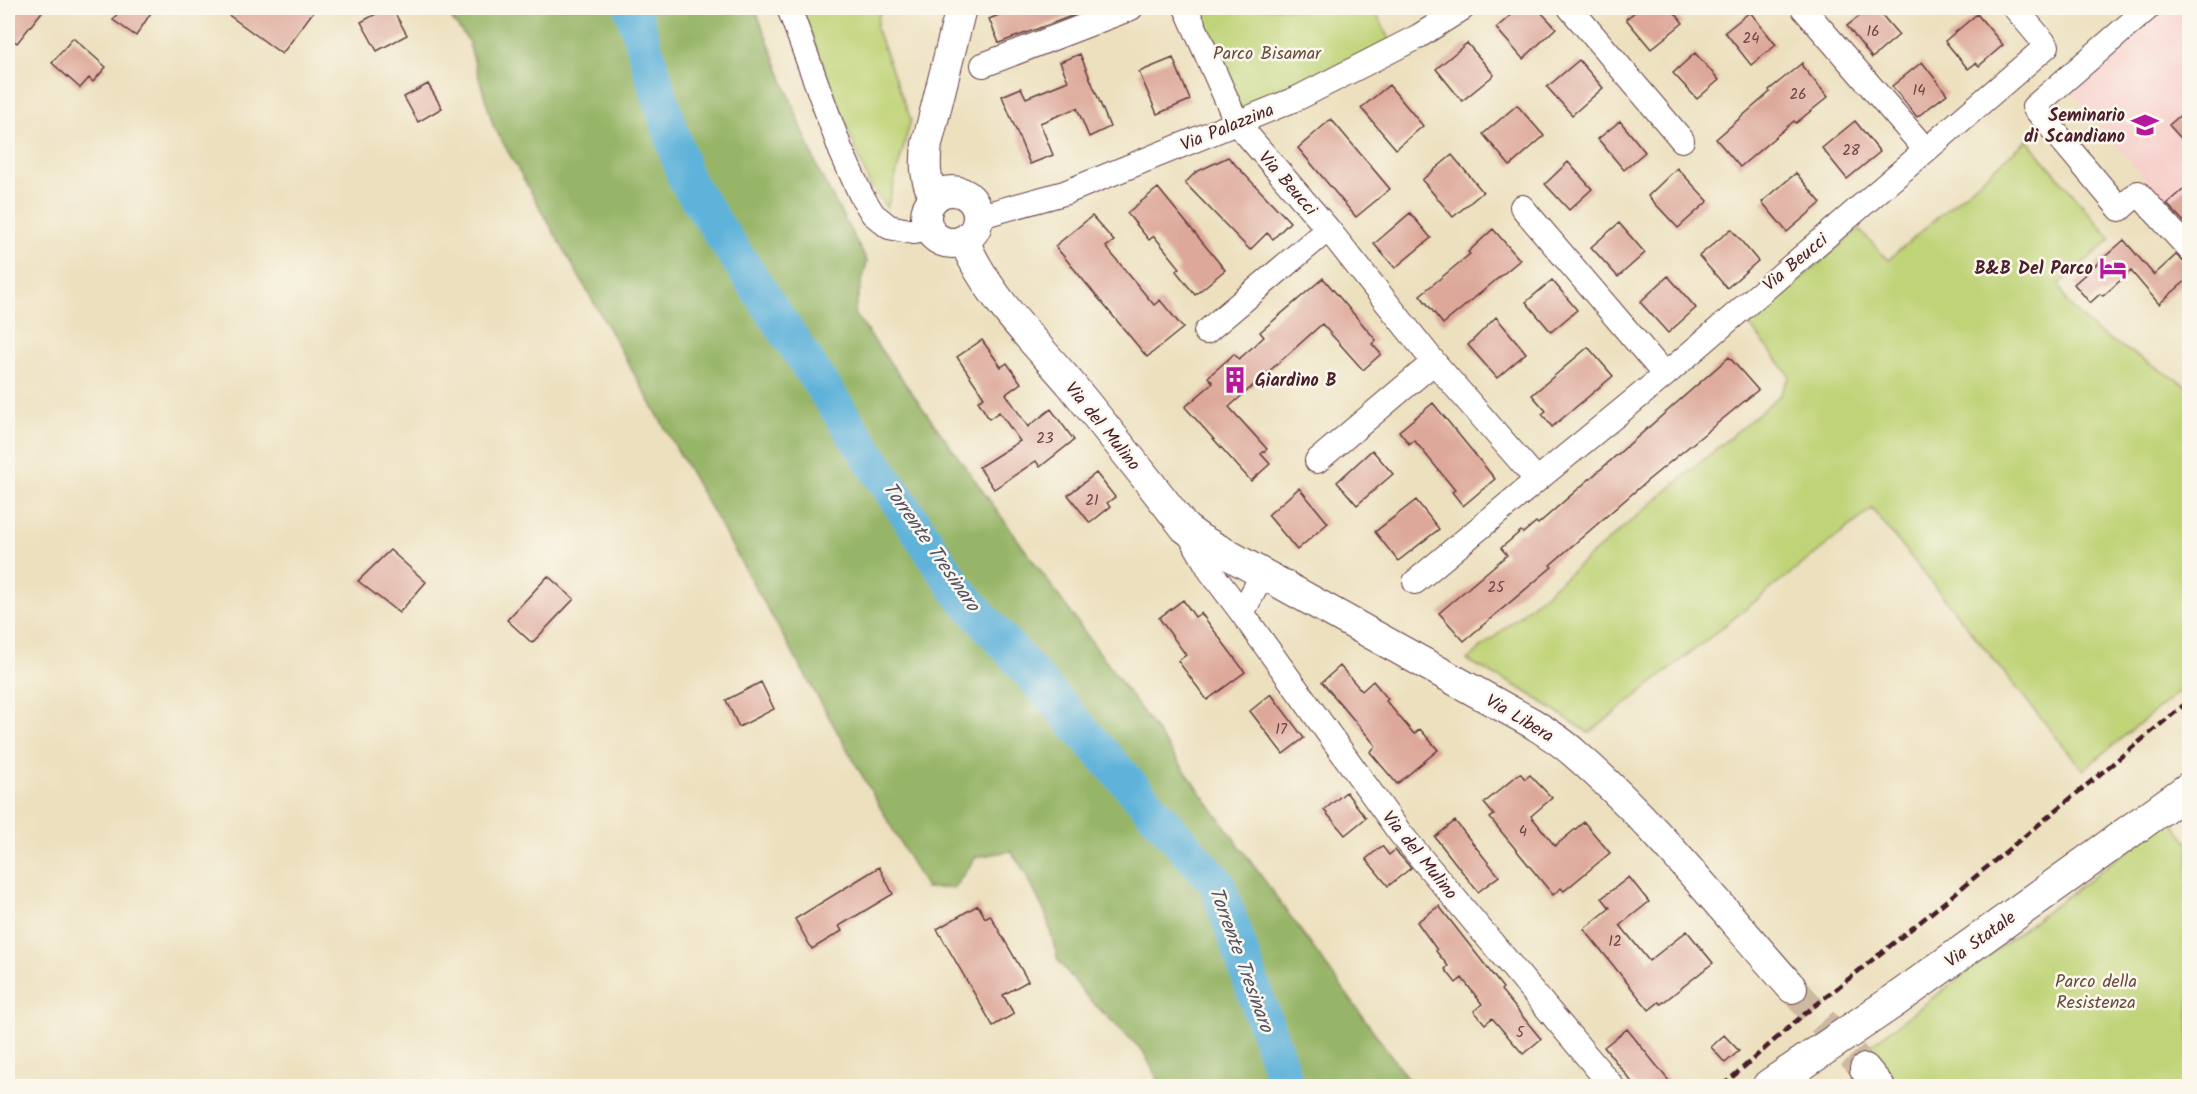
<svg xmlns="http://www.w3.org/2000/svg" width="2197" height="1094" font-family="Kalam,sans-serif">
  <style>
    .built { fill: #f7d0cc }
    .green { fill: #bfd377; stroke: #847951; stroke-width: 1.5 }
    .forest { fill: #97b568; stroke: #706a4a; stroke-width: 1.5 }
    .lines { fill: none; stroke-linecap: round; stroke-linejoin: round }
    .river { stroke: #5eb2da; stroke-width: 36 }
    .building { fill: #dda89a }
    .tertiary-tunnel { stroke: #ccb9a1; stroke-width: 30; stroke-dasharray: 30 15; stroke-linecap: butt }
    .minor-casing { stroke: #623c41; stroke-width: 26 }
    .tertiary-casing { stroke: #623c41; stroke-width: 32 }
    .secondary-casing { stroke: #623c41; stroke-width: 35 }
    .minor { stroke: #fff; stroke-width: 24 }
    .tertiary { stroke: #fff; stroke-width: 30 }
    .secondary { stroke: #fff; stroke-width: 33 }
    .rail { stroke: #4a1f2b; stroke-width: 4.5; stroke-dasharray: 9 4.5; stroke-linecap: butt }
    .labels { text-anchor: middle; stroke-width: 5; stroke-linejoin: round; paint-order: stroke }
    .number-label { font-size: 15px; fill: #6f4147 }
    .park-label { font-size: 18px; fill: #674c3e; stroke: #fbf7ec }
    .poi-label { font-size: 18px; font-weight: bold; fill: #4a1f2b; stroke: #fbf7ec; text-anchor: end }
    .street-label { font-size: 18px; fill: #4a1f2b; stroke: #fbf7ec }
    .water-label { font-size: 20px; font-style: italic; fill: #515268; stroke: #fbf7ec }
  </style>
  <rect width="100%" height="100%" fill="#fbf7ec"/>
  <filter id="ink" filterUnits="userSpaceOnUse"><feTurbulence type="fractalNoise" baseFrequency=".0167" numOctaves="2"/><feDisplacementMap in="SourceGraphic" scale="12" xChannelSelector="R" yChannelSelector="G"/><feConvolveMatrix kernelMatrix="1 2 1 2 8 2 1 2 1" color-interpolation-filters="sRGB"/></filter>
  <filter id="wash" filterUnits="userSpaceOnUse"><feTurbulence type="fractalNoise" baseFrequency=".008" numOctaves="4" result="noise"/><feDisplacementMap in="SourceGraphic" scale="24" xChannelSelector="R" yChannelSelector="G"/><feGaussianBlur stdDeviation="1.35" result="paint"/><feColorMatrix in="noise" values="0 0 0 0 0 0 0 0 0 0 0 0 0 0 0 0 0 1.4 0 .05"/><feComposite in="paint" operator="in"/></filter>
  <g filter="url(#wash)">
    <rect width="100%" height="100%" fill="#ece0be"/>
    <path class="built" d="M2168 8H2189V238L2163 207 2165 204 2071 90Z"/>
    <path class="green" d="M801 8H881L876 28 911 120 887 208 870 186Z
      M1198 8H1374L1391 44 1238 117Z
      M2027 140 2111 239 2059 284 2068 304 2097 332 2189 387V683L2083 770 1872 509 1589 733 1523 690 1467 660 1780 395 1790 376 1748 323 1859 229 1888 260Z
      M2170 818 2189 845V1086H1902L1868 1047Z"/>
    <path class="forest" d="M443 8H755L819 172 867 261 854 313 1413 1086H1161L1143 1051 1088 998 1058 960 1046 915 1025 872 1011 851 976 857 954 888H926L493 125 468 40Z"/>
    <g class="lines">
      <path class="river" d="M632 8 686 180 959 592 1217 883 1287 1086"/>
    </g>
    <g id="blocks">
      <path class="building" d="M8 8H45L17 43 8 36Z
        M121 8H154L136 36 113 20Z
        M219 8H316L282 54Z
        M387 8H392L407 35 377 51 361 22Z
        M1016 8H1093L999 43 989 19Z
        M1519 8H1537L1556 28 1523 59 1496 28Z
        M1640 8H1671L1683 23 1651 49 1626 19Z
        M1870 8H1876L1899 35 1872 58 1847 26Z
        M1750 12 1776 45 1751 65 1725 32Z
        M1977 14 2003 45 1979 66 1976 63 1968 69 1945 41Z
        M73 38 106 67 93 82 89 78 80 88 52 63Z
        M1467 43 1494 75 1462 101 1436 69Z
        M1695 53 1719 80 1697 99 1673 73Z
        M1080 54 1110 127 1089 137 1077 108 1040 123 1053 155 1030 164 1002 96 1021 88 1026 98 1068 81 1060 62Z
        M1173 58 1190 100 1157 114 1139 72Z
        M1579 60 1603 88 1572 115 1547 87Z
        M1922 62 1947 94 1917 117 1892 86Z
        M1802 63V66L1828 97 1796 123 1794 121 1740 167 1716 139 1770 92 1769 90Z
        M428 84 442 108 418 122 404 97Z
        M1389 85 1423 126 1396 149 1361 108Z
        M1517 105 1544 136 1510 166 1483 134Z
        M2190 107V148L2169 125Z
        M1331 119 1390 189 1356 217 1298 148Z
        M1620 121 1645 152 1624 170 1598 139Z
        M1855 121 1880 152 1847 179 1822 148Z
        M1452 155 1483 192 1453 217 1422 180Z
        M1228 157 1290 222 1273 239 1267 233 1250 250 1185 183 1196 172Z
        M1568 162 1592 189 1569 210 1545 184Z
        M1677 168 1708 201 1678 228 1648 196Z
        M1796 173 1821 203 1787 232 1762 202Z
        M2190 184V228L2167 204Z
        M1158 188 1225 270 1195 295 1176 271 1180 268 1154 236 1149 240 1127 213Z
        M1410 213 1431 238 1395 268 1374 244Z
        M1092 216 1114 241 1106 247 1154 305 1160 300 1183 328 1147 357 1055 246Z
        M1619 223 1645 253 1618 277 1591 247Z
        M1493 229 1520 260 1443 324 1420 295 1470 254 1468 252Z
        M1731 229 1758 261 1727 288 1699 256Z
        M2124 240 2154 275 2176 255 2185 263 2190 264V277L2159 304 2131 271 2103 296 2100 294 2090 303 2074 284Z
        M1668 276 1696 308 1668 333 1640 302Z
        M1323 278 1376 340 1372 344 1381 354 1363 370 1322 324 1229 407 1267 449 1261 454 1270 464 1251 481 1185 407 1213 383 1208 377 1234 354 1239 359 1264 337 1260 332Z
        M1552 280 1577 310 1551 332 1526 302Z
        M1496 317 1526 353 1497 378 1468 345Z
        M982 340 1001 367 1007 363 1021 383 1006 394 1028 427 1051 409 1074 440 1040 467 1036 461 994 489 979 467 1020 441 999 412 989 419 978 401 984 397 957 357Z
        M1588 347 1613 376 1552 427 1542 414 1546 411 1532 395Z
        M1729 357 1758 390 1647 481 1550 565 1552 567 1464 641 1439 613 1507 555 1501 548 1521 531 1523 533 1536 522 1538 524Z
        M1433 403 1495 479 1463 506 1452 492 1455 490 1414 440 1409 444 1399 431Z
        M1372 450 1393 474 1357 505 1337 482Z
        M1096 473 1115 497 1107 503 1110 507 1090 523 1068 495Z
        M1299 488 1328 523 1297 550 1268 515Z
        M1416 500 1439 529 1398 561 1375 532Z
        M390 550 426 582 399 613 358 581Z
        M548 576 574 599 532 643 507 620Z
        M1183 600 1195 617 1201 613 1245 672 1207 700 1178 661 1186 655 1159 618Z
        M1340 666 1362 691 1373 681 1388 699 1386 701 1414 734 1420 729 1438 750 1397 784 1370 752 1376 746 1322 682Z
        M761 682 774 709 739 727 726 700Z
        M1271 694 1304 738 1283 754 1250 711Z
        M1520 773 1525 779 1530 775 1552 798 1531 816 1555 846 1584 822 1610 853 1564 891 1561 888 1553 895 1490 818 1494 815 1484 803Z
        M1346 792 1366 818 1345 835 1324 810Z
        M1455 821 1499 876 1478 892 1435 837Z
        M1382 846 1389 855 1395 850 1411 868 1388 886 1366 859Z
        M879 867 893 894 839 926 842 931 812 949 795 919Z
        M1629 877 1649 902 1620 925 1649 961 1687 931 1713 963 1661 1004 1659 1002 1649 1010 1584 929 1610 908 1602 898Z
        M978 905 985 918 990 915 1028 981 1003 995 1014 1014 993 1026 937 929Z
        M1439 906 1503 988 1501 990 1541 1039 1523 1054 1492 1018 1485 1024 1474 1011 1482 1004 1462 978 1456 983 1445 969 1448 966 1436 951 1437 950 1417 922Z
        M1627 1029 1673 1086H1635L1604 1047Z
        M1724 1035 1739 1051 1725 1063 1711 1047Z"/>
    </g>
  </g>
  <g filter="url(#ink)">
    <use href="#blocks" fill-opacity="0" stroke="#623c41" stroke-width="1.5"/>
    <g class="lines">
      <path class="tertiary-tunnel" d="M1792 988 1865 1069"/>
      <defs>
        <path id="minor" d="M789 8 841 151 861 195 873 214 889 227 914 232 929 229
          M1186 8 1237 123 1328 229 1434 362 1537 480 1665 375 2047 46 2015 8
          M1570 8 1682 140
          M1803 8 1925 149
          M2148 8 2034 107 2120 209 2138 193 2190 250
          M983 65 1131 8
          M1522 207 1665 375
          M977 217 1064 193 1298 98 1419 36 1463 8
          M1206 332 1328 229
          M1317 461 1434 362
          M1187 530 1211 572 1242 613 1264 572
          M1415 582 1537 480
          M1242 613 1400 833 1612 1086"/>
        <path id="tertiary" d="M926 217a26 26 0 1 1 52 0a26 26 0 1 1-52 0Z
          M935 197C924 181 925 163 927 144L961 8
          M964 240C985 293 1032 339 1069 382 1108 430 1147 479 1185 528L1200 539 1532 723C1546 732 1561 741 1573 752 1654 822 1721 908 1792 988
          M1865 1069 1879 1086"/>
        <path id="secondary" d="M1769 1086 1894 1001 2190 788"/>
      </defs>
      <use href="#minor" class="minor-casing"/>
      <use href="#tertiary" class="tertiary-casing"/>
      <use href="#secondary" class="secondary-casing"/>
      <use href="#minor" class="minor"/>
      <use href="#tertiary" class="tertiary"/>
      <use href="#secondary" class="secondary"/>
      <path class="rail" d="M1722 1086 1802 1016 1930 914 2190 700"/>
    </g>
  </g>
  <defs>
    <symbol id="university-bare" viewBox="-9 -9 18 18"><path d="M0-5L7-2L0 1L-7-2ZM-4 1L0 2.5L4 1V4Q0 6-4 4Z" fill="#b5179e" stroke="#fbf7ec" stroke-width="2.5" paint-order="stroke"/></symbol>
    <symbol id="hotel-bare" viewBox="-9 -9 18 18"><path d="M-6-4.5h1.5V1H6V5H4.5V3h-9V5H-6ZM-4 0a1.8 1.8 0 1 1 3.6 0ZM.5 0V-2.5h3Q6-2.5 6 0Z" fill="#b5179e" stroke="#fbf7ec" stroke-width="2.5" paint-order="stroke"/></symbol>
    <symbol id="building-bare" viewBox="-9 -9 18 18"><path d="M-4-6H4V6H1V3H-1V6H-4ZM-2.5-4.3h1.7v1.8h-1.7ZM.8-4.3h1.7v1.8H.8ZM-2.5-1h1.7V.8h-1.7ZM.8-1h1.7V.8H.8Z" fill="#b5179e" stroke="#fbf7ec" stroke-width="2.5" paint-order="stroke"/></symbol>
  </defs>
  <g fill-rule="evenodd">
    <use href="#university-bare" x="2126" y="106" width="38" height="38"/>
    <use href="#hotel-bare" x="2094" y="249" width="38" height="38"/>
    <use href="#building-bare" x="1216" y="361" width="38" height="38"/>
  </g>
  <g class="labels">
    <g class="number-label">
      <text x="1873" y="36">16</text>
      <text x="1751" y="43">24</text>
      <text x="1919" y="95">14</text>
      <text x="1798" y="99">26</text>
      <text x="1851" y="155">28</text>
      <text x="1045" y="443">23</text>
      <text x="1092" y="505">21</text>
      <text x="1496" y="592">25</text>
      <text x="1281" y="734">17</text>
      <text x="1523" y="836">4</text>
      <text x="1615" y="946">12</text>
      <text x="1520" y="1037">5</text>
    </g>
    <g class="park-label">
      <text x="1267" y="59">Parco Bisamar</text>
      <text x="2096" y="987">Parco della<tspan x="2096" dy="21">Resistenza</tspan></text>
    </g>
    <g class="poi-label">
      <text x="2125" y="121">Seminario<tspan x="2125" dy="21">di Scandiano</tspan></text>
      <text x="2093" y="274">B&amp;B Del Parco</text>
      <text x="1255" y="386" text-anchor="start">Giardino B</text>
    </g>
    <g class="street-label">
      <text transform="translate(1227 127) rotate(-22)" y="6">Via Palazzina</text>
      <text transform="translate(1288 183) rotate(49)" y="6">Via Beucci</text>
      <text transform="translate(1795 262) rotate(-40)" y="6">Via Beucci</text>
      <text transform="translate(1103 426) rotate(51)" y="6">Via del Mulino</text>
      <text transform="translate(1520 718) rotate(31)" y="6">Via Libera</text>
      <text transform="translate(1420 855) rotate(51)" y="6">Via del Mulino</text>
      <text transform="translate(1980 939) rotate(-36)" y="6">Via Statale</text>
    </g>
    <g class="water-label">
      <text transform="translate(932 546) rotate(55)" y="7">Torrente Tresinaro</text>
      <text transform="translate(1242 959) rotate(70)" y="7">Torrente Tresinaro</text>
    </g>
  </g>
  <rect width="2197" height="1094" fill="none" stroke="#fbf7ec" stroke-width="30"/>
</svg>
